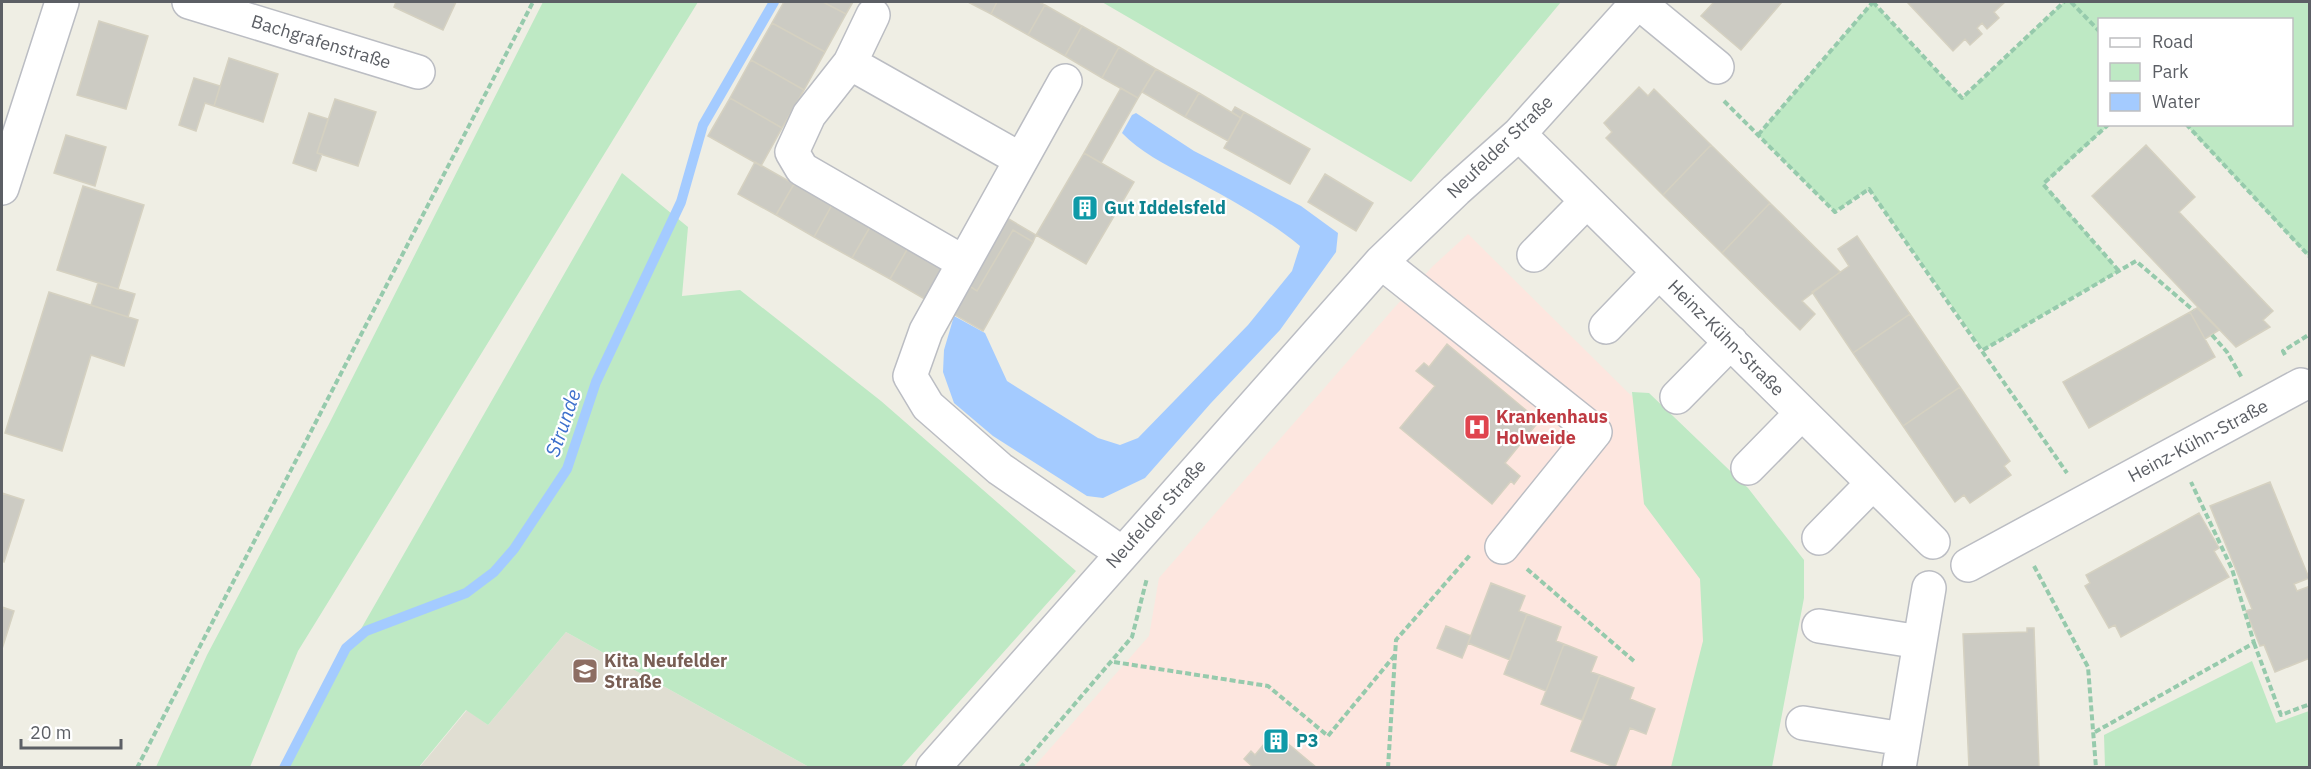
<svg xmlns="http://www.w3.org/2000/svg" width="2311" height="769" font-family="'IBM Plex Sans',sans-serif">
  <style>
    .education { fill: #e0ded2 }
    .medical { fill: #fde6df }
    .green { fill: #bee9c4 }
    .water { fill: #a4cbff }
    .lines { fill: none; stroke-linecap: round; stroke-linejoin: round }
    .stream { stroke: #a4cbff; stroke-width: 10 }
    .building { fill: #cccbc3; stroke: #d5d1c1; stroke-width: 1.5 }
    .minor-casing { stroke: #bbbdc3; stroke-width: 36 }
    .path { stroke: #96caac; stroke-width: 4; stroke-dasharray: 6 3; stroke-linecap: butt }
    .minor { stroke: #fff; stroke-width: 33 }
    .labels { text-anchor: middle; stroke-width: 4.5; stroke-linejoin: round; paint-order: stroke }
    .street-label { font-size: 18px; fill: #5c5f65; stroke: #fff }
    .culture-label { font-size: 18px; font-weight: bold; fill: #0d838f; stroke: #fff; text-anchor: start }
    .health-label { font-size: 18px; font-weight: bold; fill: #be3a42; stroke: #fff; text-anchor: start }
    .education-label { font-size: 18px; font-weight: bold; fill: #785e54; stroke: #fff; text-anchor: start }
    .water-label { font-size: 20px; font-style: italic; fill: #3d70cc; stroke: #fff }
  </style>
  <rect width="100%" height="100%" fill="#efeee4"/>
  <path class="education" d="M566 632 809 767 419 768 467 710 488 725Z"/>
  <path class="medical" d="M1468 234 1783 546 1727 767 1033 768 1149 636 1159 578 1394 308 1433 266Z"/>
  <path class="green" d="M543 2H698L298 651 250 767H156L207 655 329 424Z
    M1102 2H1561L1411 182Z
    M1873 2 1962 98 2064 2H2309V257L2186 125 2292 124V20H2100V124L2109 125 2044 184 2119 271 1983 350 1869 189 1835 212 1758 135Z
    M622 173 688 227 682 296 740 290 881 401 1076 571 901 767H809L566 632 488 725 466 710 419 767H282Z
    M1632 392 1649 393 1748 488 1804 560V598L1772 767H1671L1703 641 1700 579 1644 504Z
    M2252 661 2276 723 2309 711V767H2105L2104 735Z"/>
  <path class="water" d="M1136 113 1194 151 1301 206 1338 233 1336 252 1280 330 1211 403 1145 478 1103 498 1087 496 993 436 954 403 943 372 944 350 954 316 985 333 1007 381 1098 438 1120 445 1138 438 1248 325 1292 271 1300 246C1266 218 1226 197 1187 176 1165 164 1140 152 1122 133L1132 115Z"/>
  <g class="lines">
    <path class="stream" d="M284 768 346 648 366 631 466 593 494 572 514 549 567 469 596 382 681 202 703 125 774 2"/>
  </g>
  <path class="building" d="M396 2H456L443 30 394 7Z
    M784 2H823L846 14 825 52 772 23Z
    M823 2H853L846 14Z
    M968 2H997L991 14Z
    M997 2H1039L1045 5 1028 35 991 14Z
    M1714 2H1782L1741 50 1701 16Z
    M1907 2H2005L1994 12 1999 18 1987 29 1982 23 1977 28 1982 34 1970 45 1965 39 1953 51Z
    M1045 5 1082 26 1065 56 1028 35Z
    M99 21 148 36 126 109 77 95Z
    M772 23 825 52 804 90 751 60Z
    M1082 26 1119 47 1102 78 1065 56Z
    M1119 47 1156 69 1138 98 1102 78Z
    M229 58 278 74 263 122 214 106Z
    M751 60 804 90 782 128 730 98Z
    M1156 69 1199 93 1185 117 1142 92Z
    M194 78 220 86 214 106 205 103 196 131 179 125Z
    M1639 87 1648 96 1654 89 1711 145 1663 195 1606 138 1612 132 1604 123Z
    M1121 88 1138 98 1101 163 1084 153Z
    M1199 93 1241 118 1228 141 1185 117Z
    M730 98 782 128 761 166 708 136Z
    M335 99 376 112 358 166 317 153Z
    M1235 107 1244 112 1241 118 1232 112Z
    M1244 112 1310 149 1290 184 1224 148Z
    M309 113 328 119 317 153 322 154 316 171 293 163Z
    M66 135 106 147 95 186 54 173Z
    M1711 145 1770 203 1722 253 1663 195Z
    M2146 145 2195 197 2179 212 2273 311 2263 320 2270 327 2236 347 2092 196Z
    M1084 153 1134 182 1086 264 1036 235Z
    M755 162 794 184 776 215 738 194Z
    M1325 174 1373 203 1356 231 1308 202Z
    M794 184 832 205 814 237 776 215Z
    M83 186 144 205 118 289 57 270Z
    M1770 203 1840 272 1802 301 1815 314 1800 330 1722 253Z
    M832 205 870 227 852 258 814 237Z
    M1007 218 1036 235 1033 242 1013 230 977 291 969 286Z
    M870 227 908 248 890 279 852 258Z
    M1013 230 1033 242 983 331 948 311 964 282 977 291Z
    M1857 236 1910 314 1853 353 1812 292 1849 266 1838 249Z
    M908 248 946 270 928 301 890 279Z
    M98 283 135 294 128 317 91 305Z
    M49 292 138 320 124 366 91 355 62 451 5 433Z
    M2197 308 2219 330 2205 339 2190 312Z
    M2190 312 2215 357 2089 428 2063 382Z
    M1910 314 1960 387 1903 426 1853 353Z
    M1447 344 1539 421 1505 463 1520 476 1514 484 1511 481 1492 504 1400 428 1435 386 1416 371 1424 363 1429 367Z
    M1960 387 2010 461 2004 466 2011 475 1970 503 1964 495 1955 502 1903 426Z
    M2270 482 2309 578 2294 584 2297 591 2310 586V658L2275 672 2264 645 2260 646 2246 611 2252 609 2210 506Z
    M2 493 24 500 4 562 2 561Z
    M2199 513 2219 548 2214 551 2229 577 2121 637 2115 625 2109 628 2085 586 2090 583 2086 575Z
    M1491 583 1525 596 1519 611 1527 614 1510 660 1468 643Z
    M2 607 14 611 2 649Z
    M1527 614 1561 627 1556 641 1564 644 1546 691 1504 674Z
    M1446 626 1471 636 1462 658 1437 648Z
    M2027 628H2034L2039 768H1969L1963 634 2027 632Z
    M1564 644 1597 657 1591 672 1600 675 1582 720 1541 704Z
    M1600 675 1634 688 1630 699 1655 709 1646 734 1630 728 1615 767 1571 751Z
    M1274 732 1317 768H1254L1244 759 1251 751 1255 755Z"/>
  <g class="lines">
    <defs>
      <path id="minor" d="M189 2 418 72
        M1638 2 1717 67
        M873 15 850 63 809 115 792 152 802 169 963 262
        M850 63 1020 159
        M1065 81 926 331 910 376 928 406 1000 469 1122 553
        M1519 134 1933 542
        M2 188 62 2
        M1534 255 1587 201
        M1381 262 1595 432 1502 547
        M1606 327 1659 272
        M1677 397 1731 342
        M1748 468 1802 413
        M1819 538 1873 483
        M1968 565 2301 385
        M1819 626 1920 642
        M1803 723 1903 739
        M933 768 1381 262 1456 190 1519 134 1638 2
        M1899 768 1929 588"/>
    </defs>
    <use href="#minor" class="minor-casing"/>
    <path class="path" d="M1873 2 1962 98 2064 2
      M2071 2 2100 32
      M1724 101 1835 212 1869 189 2067 473
      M2109 124 2043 184 2119 271
      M2186 124 2310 257
      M1758 135 1873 2
      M2212 335 2227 352 2242 378
      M1983 350 2136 261 2193 310
      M2285 355 2283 351 2310 334
      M2034 566 2088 667 2096 768
      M1527 569 1635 662
      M2254 643 2281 715 2310 704
      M1114 662 1268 686 1328 736 1395 655
      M2095 732 2254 643 2232 569 2191 482
      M137 768 533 2
      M1020 768 1132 637 1147 578
      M1388 768 1396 640 1471 554"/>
    <use href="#minor" class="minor"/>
  </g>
  <defs>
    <symbol id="building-square" viewBox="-11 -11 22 22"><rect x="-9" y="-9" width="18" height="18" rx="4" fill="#0f9aa8" stroke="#fff"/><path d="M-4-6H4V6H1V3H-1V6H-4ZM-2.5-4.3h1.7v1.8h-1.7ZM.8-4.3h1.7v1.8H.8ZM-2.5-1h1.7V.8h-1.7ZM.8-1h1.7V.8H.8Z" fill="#fff"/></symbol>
    <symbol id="hospital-square" viewBox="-11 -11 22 22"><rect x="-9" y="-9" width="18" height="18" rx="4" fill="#e0444e" stroke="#fff"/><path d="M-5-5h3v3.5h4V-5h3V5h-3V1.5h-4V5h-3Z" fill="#fff"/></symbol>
    <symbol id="school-square" viewBox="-11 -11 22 22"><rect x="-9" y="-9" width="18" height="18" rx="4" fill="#8d6e63" stroke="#fff"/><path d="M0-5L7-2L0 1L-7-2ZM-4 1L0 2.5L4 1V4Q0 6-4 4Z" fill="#fff"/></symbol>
  </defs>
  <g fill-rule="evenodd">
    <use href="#building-square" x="1070" y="193" width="30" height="30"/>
    <use href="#hospital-square" x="1462" y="412" width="30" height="30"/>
    <use href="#school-square" x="570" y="656" width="30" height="30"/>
    <use href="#building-square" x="1261" y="726" width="30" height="30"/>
  </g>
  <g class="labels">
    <g class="street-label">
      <text transform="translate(321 42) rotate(17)" y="6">Bachgrafenstraße</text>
      <text transform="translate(1500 147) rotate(-44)" y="6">Neufelder Straße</text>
      <text transform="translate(1726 338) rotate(45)" y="6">Heinz-Kühn-Straße</text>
      <text transform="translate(2198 441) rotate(-28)" y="6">Heinz-Kühn-Straße</text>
      <text transform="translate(1156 514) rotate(-48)" y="6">Neufelder Straße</text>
    </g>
    <g class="culture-label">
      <text x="1104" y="214">Gut Iddelsfeld</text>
      <text x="1296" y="747">P3</text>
    </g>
    <g class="health-label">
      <text x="1496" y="423">Krankenhaus<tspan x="1496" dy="21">Holweide</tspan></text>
    </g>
    <g class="education-label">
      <text x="604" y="667">Kita Neufelder<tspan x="604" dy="21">Straße</tspan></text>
    </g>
    <g class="water-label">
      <text transform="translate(563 423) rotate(-71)" y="7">Strunde</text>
    </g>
  </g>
  <rect width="2311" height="769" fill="none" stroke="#5c5f65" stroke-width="6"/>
  <rect x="2098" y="18" width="195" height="108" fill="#ffffff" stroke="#bebfc1" stroke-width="1.5"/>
  <rect x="2110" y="38" width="30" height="9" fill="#ffffff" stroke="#bebfc1" stroke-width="1.5"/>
  <text x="2152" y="48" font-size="18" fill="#5c5f65">Road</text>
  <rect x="2110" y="63" width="30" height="18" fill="#bee9c4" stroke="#bebfc1" stroke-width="1.5"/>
  <text x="2152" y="78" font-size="18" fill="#5c5f65">Park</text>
  <rect x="2110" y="93" width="30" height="18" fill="#a4cbff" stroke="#bebfc1" stroke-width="1.5"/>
  <text x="2152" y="108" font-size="18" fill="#5c5f65">Water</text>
  <path d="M21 739v9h100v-9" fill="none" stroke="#5c5f65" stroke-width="3"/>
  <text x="30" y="739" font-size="18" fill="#5c5f65" stroke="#ffffff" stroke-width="4.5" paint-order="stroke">20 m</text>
</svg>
